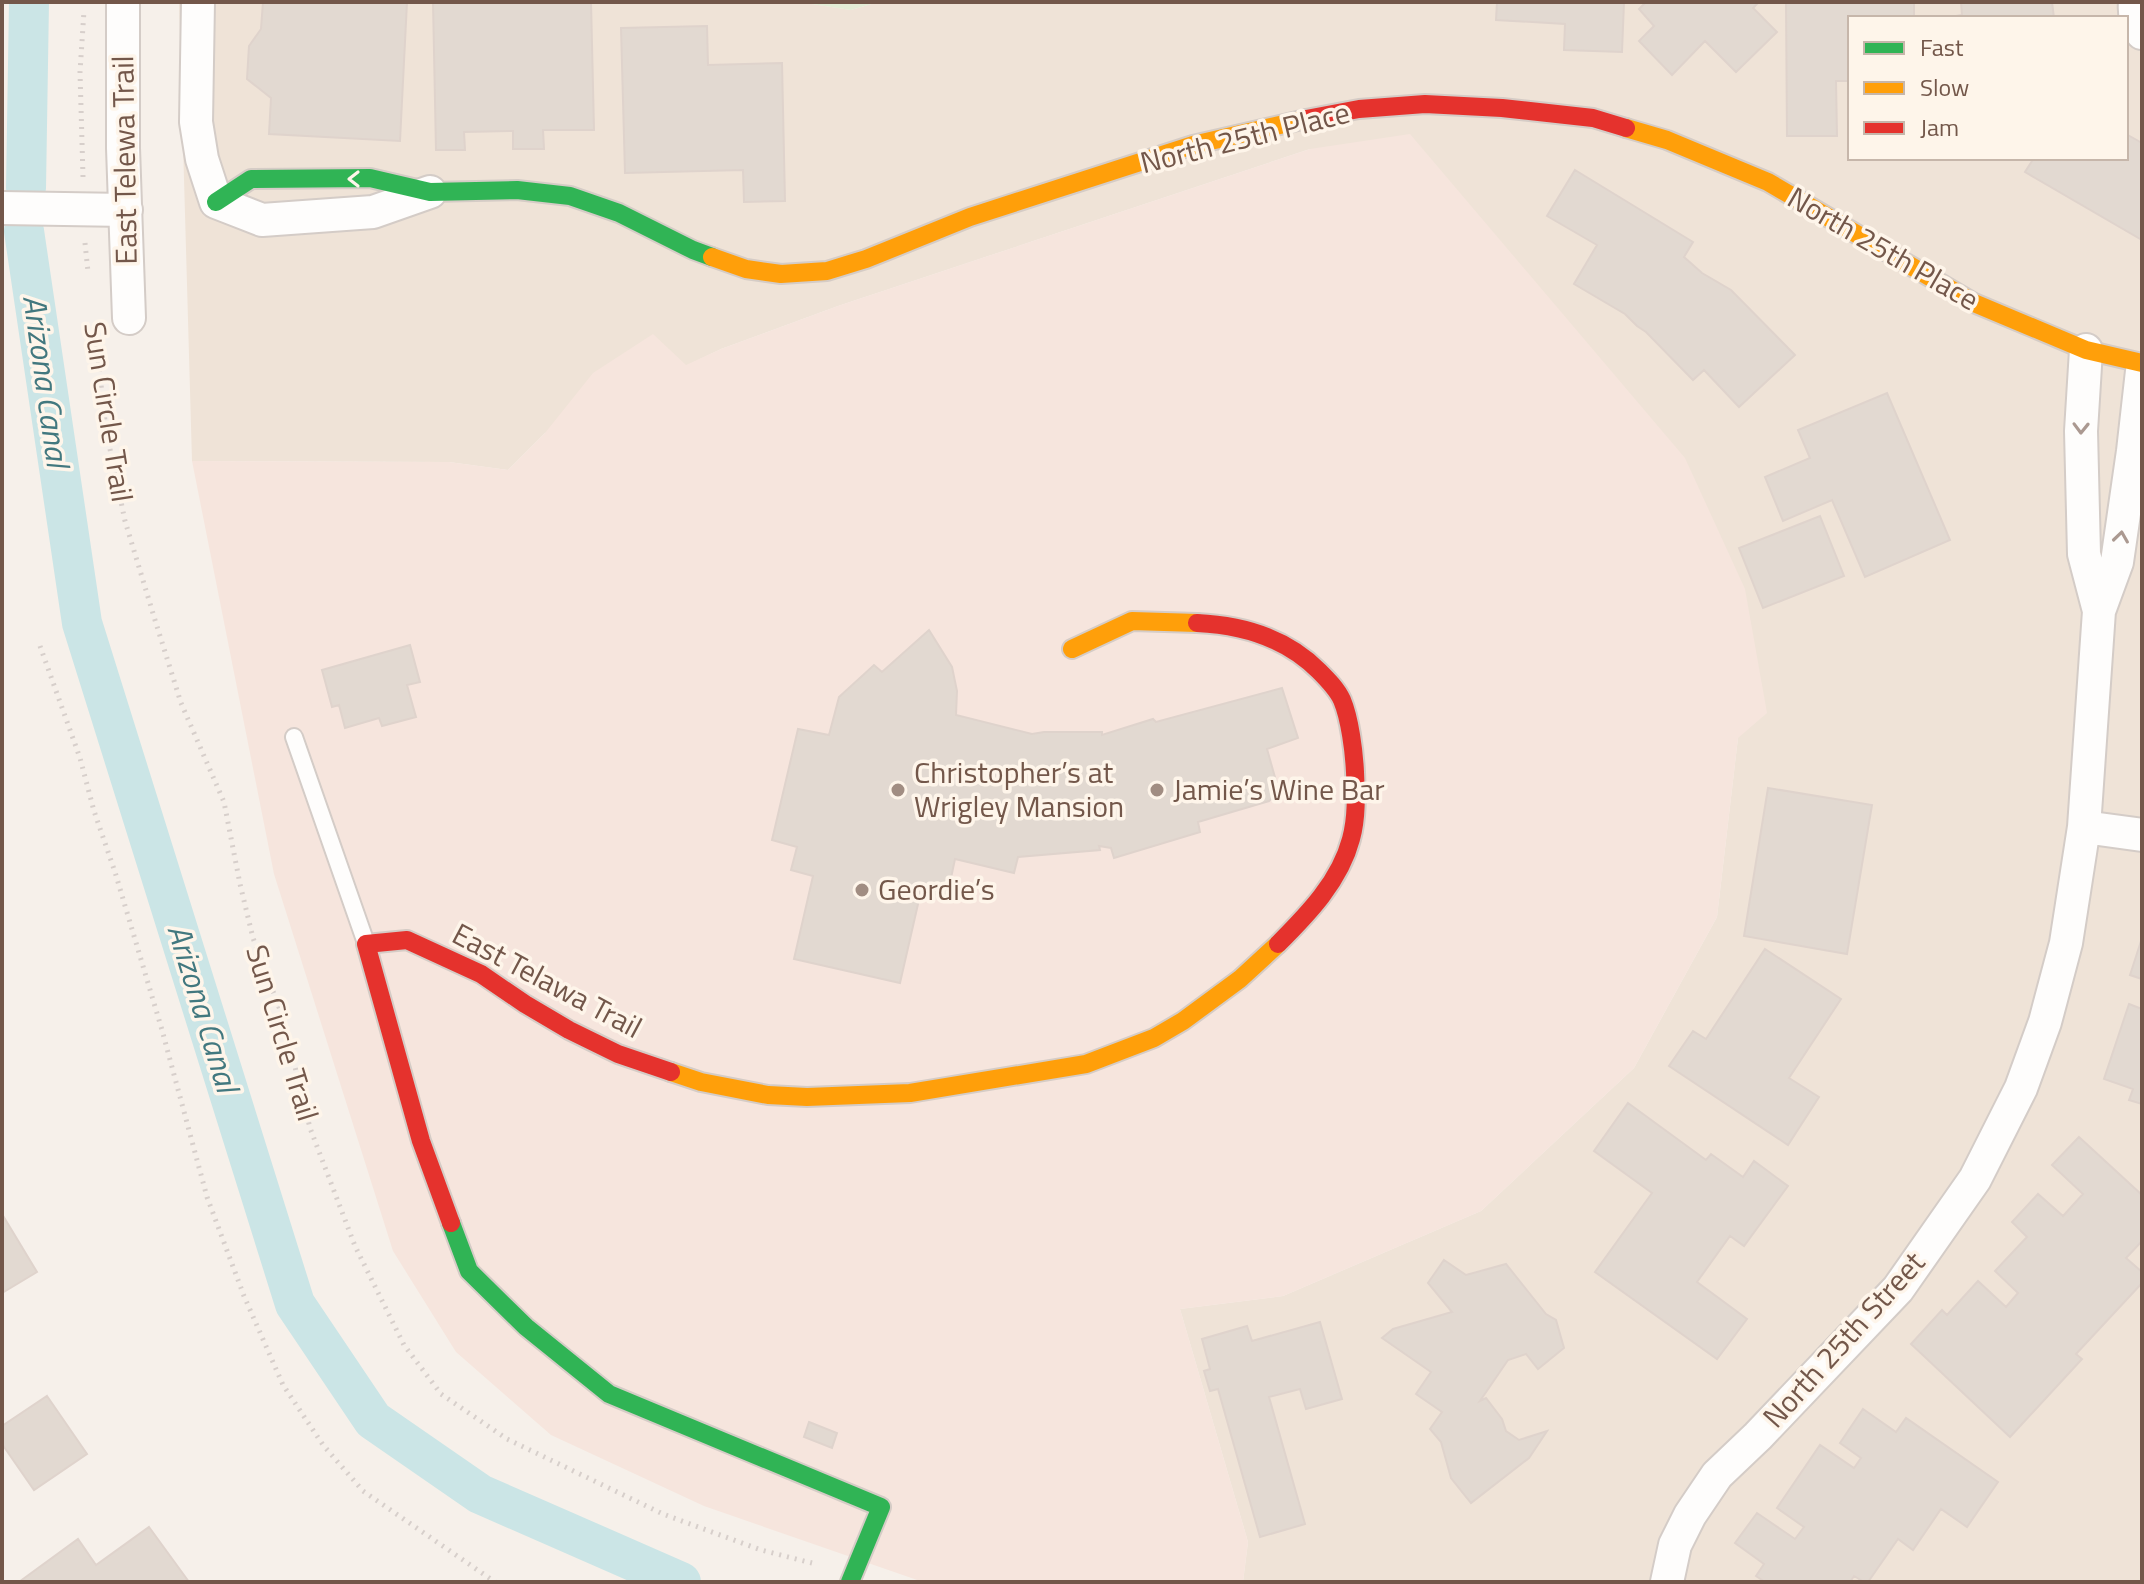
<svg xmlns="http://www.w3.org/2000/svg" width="2144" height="1584" font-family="'Titillium Web',sans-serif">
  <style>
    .residential { fill: #efe3d7; fill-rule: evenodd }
    .commercial { fill: #f6e5dd }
    .green { fill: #e3ecd5 }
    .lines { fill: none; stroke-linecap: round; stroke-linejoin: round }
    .canal { stroke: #cbe5e6; stroke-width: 40 }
    .building { fill: #e2d9d1; stroke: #dfd3cc; stroke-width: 2 }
    .lane-casing { stroke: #d4ccc7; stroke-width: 20 }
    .street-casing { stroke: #d4ccc7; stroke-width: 36 }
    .fast-casing { stroke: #d5ccc6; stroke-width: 22 }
    .slow-casing { stroke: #d5ccc6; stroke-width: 22 }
    .jam-casing { stroke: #d5ccc6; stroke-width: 22 }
    .path { stroke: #d7cfcb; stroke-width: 5; stroke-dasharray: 2 6; stroke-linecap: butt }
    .lane { stroke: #fefdfc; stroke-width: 16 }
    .street { stroke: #fefdfc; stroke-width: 32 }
    .fast { stroke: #30b455; stroke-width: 18 }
    .slow { stroke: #ff9f0a; stroke-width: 18 }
    .jam { stroke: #e5322d; stroke-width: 18 }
    .oneway { stroke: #fef5ea }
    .oneway2 { stroke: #ab9991 }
    .poi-dot { fill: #a18d82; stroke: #fef5ea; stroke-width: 3 }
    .labels { text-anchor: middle; stroke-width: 7; stroke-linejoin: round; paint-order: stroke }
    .street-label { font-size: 30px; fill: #73574a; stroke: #fef5ea }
    .poi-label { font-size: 30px; fill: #73574a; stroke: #fef5ea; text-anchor: start }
    .water-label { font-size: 32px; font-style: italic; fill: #42787f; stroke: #fef5ea }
  </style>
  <rect width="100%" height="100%" fill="#f6f0ea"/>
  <path class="residential" d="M179 2H799L851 10 878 2H2142V1582H1243L1248 1542 1180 1309 1283 1296 1481 1211 1634 1068 1717 917 1738 738 1310 149 838 306 721 349 545 433 508 470 449 462 192 461ZM1850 18H2126V158H1850Z"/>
  <path class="commercial" d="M1410 134 1685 458 1745 589 1767 713 1738 738 1717 917 1634 1068 1481 1211 1283 1296 1180 1309 1248 1542 1243 1582H923L704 1506 551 1435 456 1352 393 1251 274 874 192 461 449 462 508 470 545 433 593 373 653 334 686 365 721 349 838 306 1310 149Z"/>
  <path class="green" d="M799 2H878L851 10Z"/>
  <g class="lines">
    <path class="canal" d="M26 188 29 2
      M24 231 82 623 295 1304 373 1420 480 1494 681 1582"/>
  </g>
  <path class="building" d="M263 2H407L400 141 269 134 271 98 247 79 249 46 261 29Z
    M433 2H591L594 130H543L544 149H513V131L464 132 465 150H436Z
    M1497 2H1624L1622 52 1564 50 1565 24 1496 20Z
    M1646 2H1759L1753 8 1777 32 1736 72 1705 41 1672 75 1639 41 1654 26 1639 9Z
    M1786 2H1914V18H1850V81H1836L1837 136H1787Z
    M1961 2H2052L2054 18H1944L1962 15Z
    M707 26 708 65 782 63 785 201 744 202 743 170 625 173 621 28Z
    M2126 134 2142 143V240L2025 172 2034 158H2126Z
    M1575 170 1693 242 1684 257 1702 273 1731 290 1795 355 1739 407 1704 370 1693 380 1646 332 1637 326 1625 314 1574 284 1597 245 1547 216Z
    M1887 393 1950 540 1865 577 1832 500 1783 521 1765 477 1810 458 1798 430Z
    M1820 516 1844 576 1763 608 1739 548Z
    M929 630 952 667 957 691 956 715 1032 734 1044 732H1102V735L1153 719 1156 722 1282 688 1298 738 1267 749 1278 788 1275 796 1269 801 1198 822 1200 832 1114 858 1111 848 1099 846 1100 850 1018 857 1014 873 955 859 947 897 921 891 900 983 794 959 813 876 791 870 797 847 772 840 798 729 829 735 839 697 874 665 882 672Z
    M410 645 420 682 407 685 416 717 382 726 379 718 345 728 339 705 332 707 322 670Z
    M1768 788 1872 805 1847 954 1744 936Z
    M2142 938V979L2130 975Z
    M1765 949 1841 999 1789 1078 1819 1097 1788 1145 1669 1066 1693 1031 1706 1039Z
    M2129 1004 2142 1009V1104L2129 1100 2133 1089 2104 1079Z
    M1628 1103 1706 1160 1711 1154 1743 1177 1754 1161 1788 1186 1744 1246 1730 1236 1697 1282 1747 1319 1717 1359 1595 1272 1652 1193 1594 1151Z
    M2079 1137 2142 1195V1241L2126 1258 2142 1272V1283L2076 1354 2082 1359 2010 1437 1911 1344 1942 1310 1947 1315 1978 1281 2006 1307 2018 1293 1995 1271 2027 1237 2012 1222 2038 1194 2063 1216 2083 1194 2052 1165Z
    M2 1214 37 1272 2 1293Z
    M1444 1260 1466 1275 1506 1264 1546 1314 1556 1320 1564 1348 1538 1369 1526 1354 1508 1360 1480 1401 1486 1398 1502 1419 1506 1431 1519 1440 1547 1431 1529 1458 1471 1503 1451 1478 1441 1442 1430 1429 1442 1412 1416 1394 1431 1372 1382 1338 1393 1329 1452 1312 1428 1283Z
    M1320 1322 1342 1399 1306 1409 1300 1389 1269 1397 1305 1524 1260 1537 1218 1389 1210 1391 1204 1371 1210 1369 1202 1339 1247 1326 1252 1341Z
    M47 1396 87 1454 34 1490 2 1444V1426Z
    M1863 1409 1896 1432 1906 1418 1998 1482 1967 1527 1941 1509 1913 1550 1898 1539 1868 1582H1864L1854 1576 1850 1582H1765L1756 1576 1764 1564 1735 1543 1757 1513 1795 1539 1804 1527 1777 1508 1820 1445 1854 1468 1861 1458 1840 1443Z
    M809 1422 837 1433 832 1448 804 1437Z
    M149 1527 189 1582H19L78 1539 96 1565Z"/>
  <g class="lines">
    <defs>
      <path id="lane" d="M294 737 366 943"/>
      <path id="street" d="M123 2V148L129 318
        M198 2 196 122 202 159 216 202 262 220 373 212 430 192
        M2135 2C2134 13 2136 24 2142 33
        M2 208 126 210
        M2086 350 2081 431 2084 554 2099 611
        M2084 827 2142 835
        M1667 1582 1675 1545 1690 1515 1717 1475 1758 1436 1898 1289 1975 1179 2021 1088 2045 1022 2066 943 2084 827 2099 611 2117 562 2133 451 2142 371"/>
      <path id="fast" d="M216 202 251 179 370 178 430 192 517 190 570 196 619 213 693 250 712 257
        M451 1223 469 1271 526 1327 609 1394 881 1507 850 1582"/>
      <path id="slow" d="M1626 128 1667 140 1768 182 1974 303 2086 350 2142 363
        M712 257 746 269 781 274 827 271 866 259 970 217 1193 145 1306 119
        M1072 649 1132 621 1197 623
        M671 1072 701 1082 768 1095 807 1097 910 1093 1086 1064 1154 1038 1183 1021 1240 979 1278 944"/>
      <path id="jam" d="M1306 119 1359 109 1425 104 1502 108 1593 118 1626 128
        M1197 623C1243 625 1286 638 1319 671 1328 680 1337 689 1342 700 1350 719 1354 752 1355 772 1356 795 1357 817 1351 839 1340 881 1308 914 1278 944
        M451 1223 421 1141 366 944 407 940 481 974 525 1004 569 1030 618 1054 671 1072"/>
    </defs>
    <use href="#lane" class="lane-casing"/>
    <use href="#street" class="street-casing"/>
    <use href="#fast" class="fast-casing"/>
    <use href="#slow" class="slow-casing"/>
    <use href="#jam" class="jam-casing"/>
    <path class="path" d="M83 177 80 72 84 11
      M85 243 88 272
      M95 330 106 430 125 521 155 620 181 703 224 802 240 884 253 938 283 1018 310 1128 355 1246 404 1345 441 1394 507 1439 663 1514 761 1550 812 1563
      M40 646 80 758 94 811 115 872 162 1030 207 1197 244 1296 283 1385 323 1445 363 1491 495 1582"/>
    <use href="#lane" class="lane"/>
    <use href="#street" class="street"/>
    <use href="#fast" class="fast"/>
    <use href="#slow" class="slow"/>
    <use href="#jam" class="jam"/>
  </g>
  <defs><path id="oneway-chevron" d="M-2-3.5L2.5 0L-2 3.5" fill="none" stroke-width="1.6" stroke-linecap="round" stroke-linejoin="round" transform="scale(2)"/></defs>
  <use class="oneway" href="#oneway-chevron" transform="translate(354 179) rotate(180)"/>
  <g class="oneway2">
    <use href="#oneway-chevron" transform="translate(2081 428) rotate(91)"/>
    <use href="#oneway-chevron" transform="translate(2121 537) rotate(-82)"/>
  </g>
  <g class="poi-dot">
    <circle cx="898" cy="790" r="8"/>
    <circle cx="1157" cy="790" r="8"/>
    <circle cx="862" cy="890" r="8"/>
  </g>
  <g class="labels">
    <g class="street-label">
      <text transform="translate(1245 138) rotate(-14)" y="10">North 25th Place</text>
      <text transform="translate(125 160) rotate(-91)" y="10">East Telewa Trail</text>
      <text transform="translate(1883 249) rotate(30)" y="10">North 25th Place</text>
      <text transform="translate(108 412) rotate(81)" y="10">Sun Circle Trail</text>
      <text transform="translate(547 981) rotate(28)" y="10">East Telawa Trail</text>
      <text transform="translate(282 1033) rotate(73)" y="10">Sun Circle Trail</text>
      <text transform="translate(1844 1340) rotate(-48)" y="10">North 25th Street</text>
    </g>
    <g class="poi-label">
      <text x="914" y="783">Christopher’s at<tspan x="914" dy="34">Wrigley Mansion</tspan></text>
      <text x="1173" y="800">Jamie’s Wine Bar</text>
      <text x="878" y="900">Geordie’s</text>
    </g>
    <g class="water-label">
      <text transform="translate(46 381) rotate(82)" y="11">Arizona Canal</text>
      <text transform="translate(203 1008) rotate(73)" y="11">Arizona Canal</text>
    </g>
  </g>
  <rect width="2144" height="1584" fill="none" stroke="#73574a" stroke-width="8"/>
  <rect x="1848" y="16" width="280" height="144" fill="#fef5ea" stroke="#c6b6aa" stroke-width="2"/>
  <rect x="1864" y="42" width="40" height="12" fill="#30b455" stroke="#c6b6aa" stroke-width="2"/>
  <text x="1920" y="56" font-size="24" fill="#73574a">Fast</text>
  <rect x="1864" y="82" width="40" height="12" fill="#ff9f0a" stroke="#c6b6aa" stroke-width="2"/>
  <text x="1920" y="96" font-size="24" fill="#73574a">Slow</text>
  <rect x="1864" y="122" width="40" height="12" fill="#e5322d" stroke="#c6b6aa" stroke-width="2"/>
  <text x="1920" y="136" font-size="24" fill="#73574a">Jam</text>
</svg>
